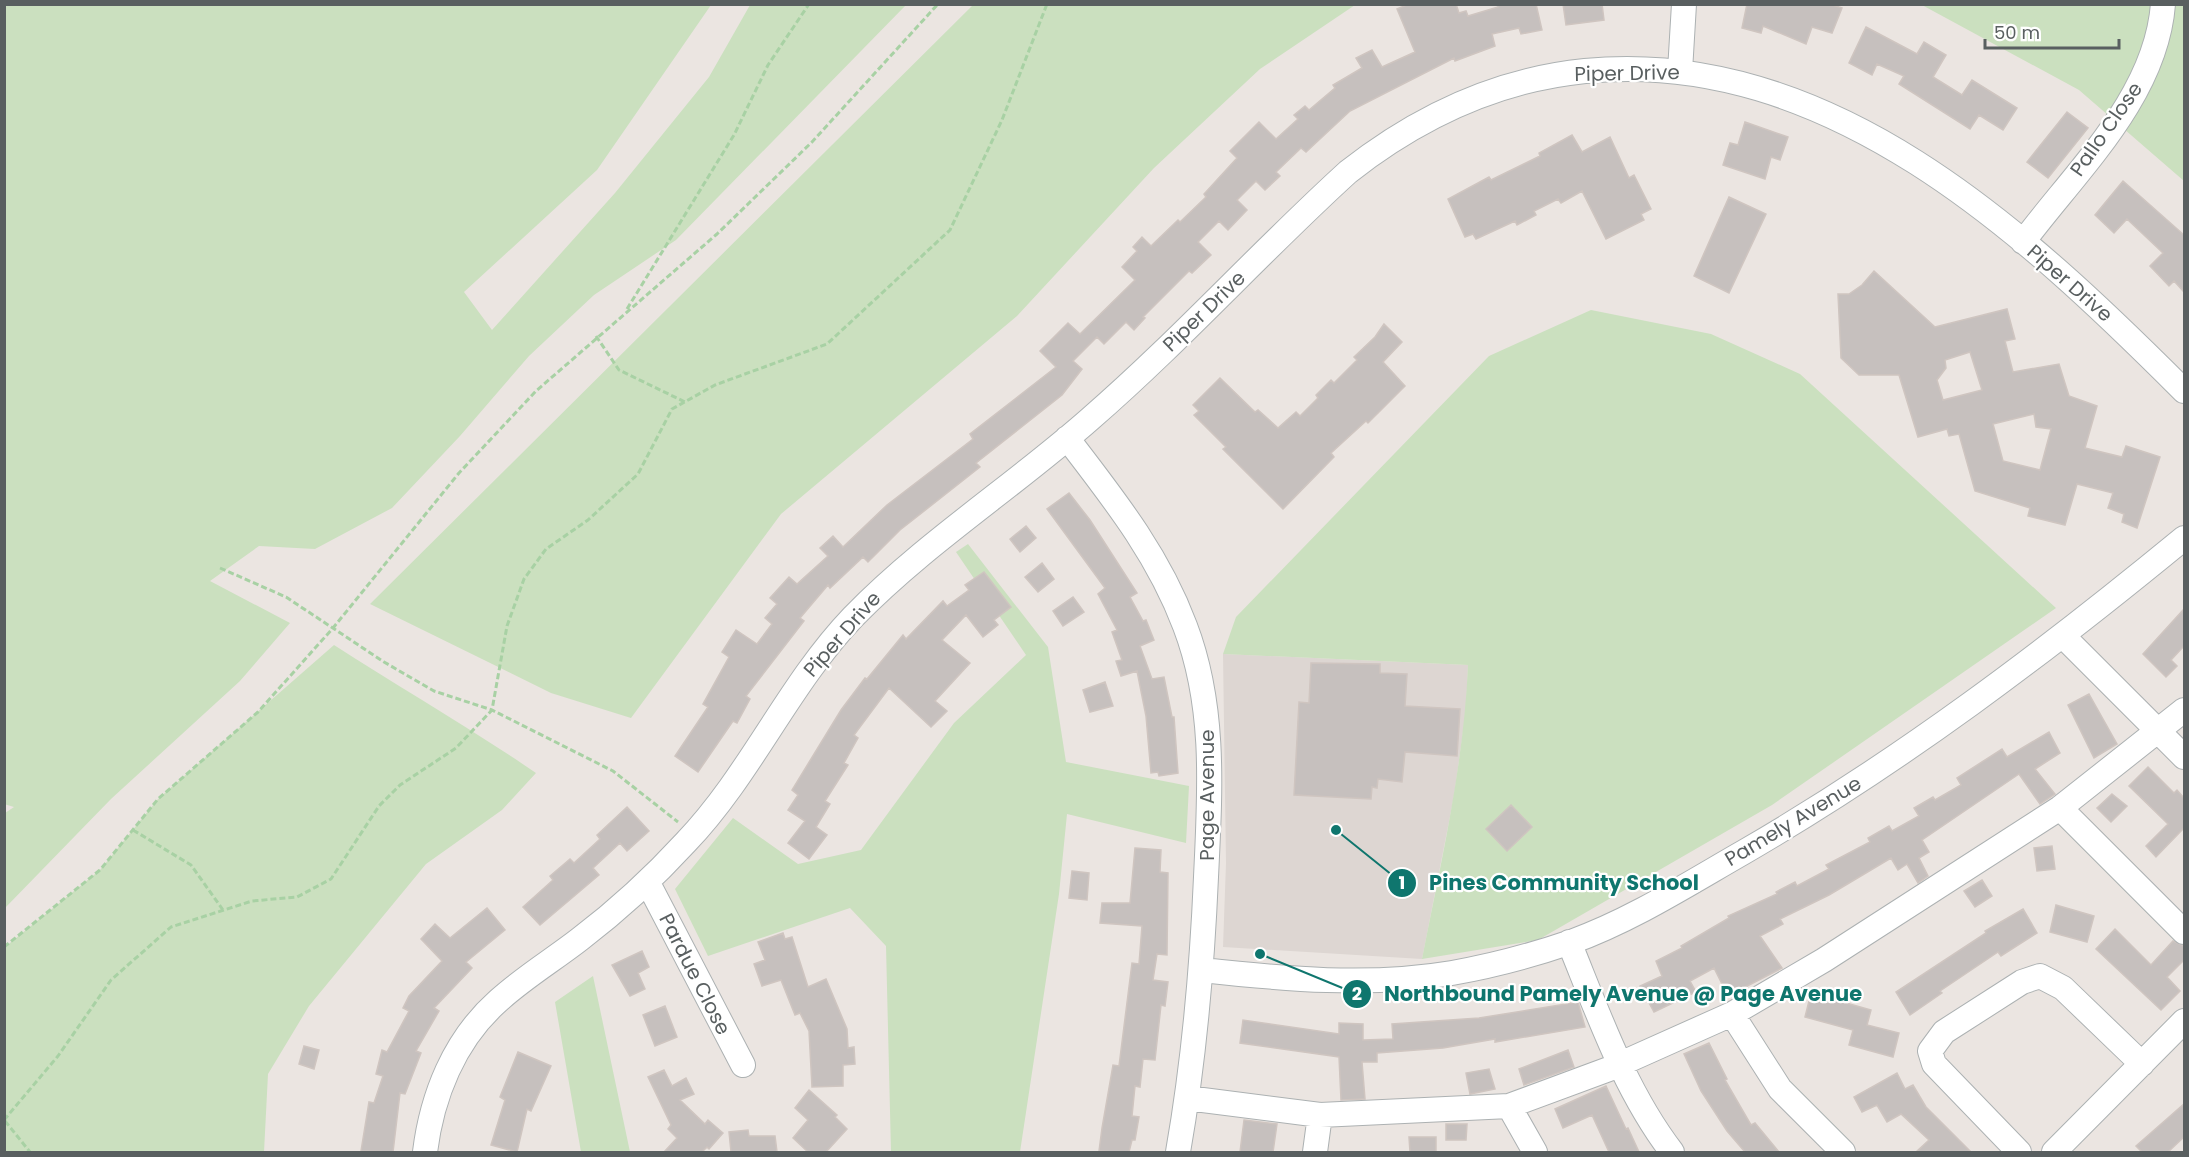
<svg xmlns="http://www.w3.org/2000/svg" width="2189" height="1157" font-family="Poppins,sans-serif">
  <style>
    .education { fill: #ddd6d2 }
    .green { fill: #cbe0bf }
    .building { fill: #c6c0be; stroke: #cfc5c0; stroke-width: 1.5; fill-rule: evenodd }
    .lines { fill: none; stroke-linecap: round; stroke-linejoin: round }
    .minor-casing { stroke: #acb1b2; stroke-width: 26 }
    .path { stroke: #a8d1a4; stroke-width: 3; stroke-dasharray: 6 3; stroke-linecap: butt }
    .minor { stroke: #fff; stroke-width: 24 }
    .labels { text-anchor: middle; stroke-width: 4.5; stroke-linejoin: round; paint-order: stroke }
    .street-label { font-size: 20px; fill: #595f60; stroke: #fff }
    .leader { fill: none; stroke: #0f766e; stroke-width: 2 }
    .callout-dot { fill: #0f766e; stroke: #fff; stroke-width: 2 }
    .mark-label { font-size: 18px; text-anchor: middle; font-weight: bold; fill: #fff }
    .callout-label { font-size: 21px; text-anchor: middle; font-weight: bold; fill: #0f766e; stroke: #fff; stroke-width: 4.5; stroke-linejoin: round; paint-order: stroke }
  </style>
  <rect width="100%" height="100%" fill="#ebe5e1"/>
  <path class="education" d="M1223 654 1468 665 1466 711 1454 796 1422 959 1223 947 1226 863Z"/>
  <path class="green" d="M5 4 711 5 597 170 464 292 492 330 615 193 709 77 750 5H906L676 240 594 295 529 356 460 436 392 508 315 549 259 546 210 581 290 623 240 681 111 799 5 908V813L14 807 4 804Z
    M973 5H1355L1260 69 1154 168 1017 316 781 514 631 718 551 693 370 604Z
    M1922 5H2184V181L2079 90Z
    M1591 310 1711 334 1800 374 2056 608 1772 805 1538 940 1422 959C1441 862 1464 764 1468 665L1223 654 1236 617 1489 356Z
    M968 544 1048 647 1066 762 1189 786 1186 843 1067 814 1059 894 1020 1152H891L886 946 850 908 708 956 675 889 733 818 798 864 861 850 954 723 1026 655 956 552Z
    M334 645C401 688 470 728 536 773L502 810 426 864 309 1006 268 1074 264 1152H5V947L100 870 158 799Z
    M593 976 630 1152H581L555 1002Z"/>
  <path class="building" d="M1409 4H1456L1459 13 1466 11 1468 16 1498 7V4H1536L1542 30 1521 34 1519 28 1492 34 1495 46 1455 61 1454 58 1350 111 1306 152 1301 148 1276 172 1280 176 1265 190 1256 181 1237 200 1247 210 1228 230 1219 221 1198 242 1211 255 1192 273 1189 271 1143 317 1145 318 1134 330 1126 322 1104 344 1097 337 1073 361 1082 369 1062 395 976 463 980 467 900 530 868 562 863 557 830 588 828 585 800 618 804 621 746 696 750 699 737 723 733 721 698 772 675 756 708 707 703 704 729 657 722 652 736 630 757 644 772 624 765 618 777 604 770 598 789 577 797 584 828 556 820 548 833 536 843 547 887 505 973 439 970 434 1056 367 1040 351 1068 323 1080 334 1135 280 1122 267 1137 251 1133 247 1142 237 1151 246 1178 220 1180 222 1206 197 1204 194 1237 158 1230 151 1259 122 1276 139 1298 119 1294 115 1305 106 1309 110 1335 88 1333 85 1362 68 1356 58 1372 50 1382 67 1415 52 1397 9Z
    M1563 4H1602L1604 20 1566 25Z
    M1747 4H1830L1842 8 1832 33 1812 27 1806 44 1763 26 1761 33 1742 28Z
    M1866 27 1917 54 1924 42 1946 55 1933 77 1962 95 1972 80 2017 108 2003 130 1979 115 1970 129 1899 84 1904 76 1877 64 1872 75 1849 63Z
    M2067 112 2088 128 2048 178 2027 162Z
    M1745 122 1788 137 1780 160 1771 157 1765 179 1723 165 1730 143 1738 145Z
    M1572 135 1582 152 1610 137 1629 178 1634 175 1651 209 1641 214 1644 220 1606 239 1582 191 1561 203 1558 199 1534 211 1536 215 1517 225 1515 221 1476 239 1473 234 1465 237 1448 199 1489 177 1491 180 1540 156 1539 153Z
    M2123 181 2184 235V292L2174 281 2169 286 2150 266 2163 253 2127 219 2114 233 2095 215Z
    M1729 197 1766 214 1729 293 1694 276Z
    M1874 271 1935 327 2007 309 2015 339 2005 341 2013 372 2059 364 2069 396 2097 406 2085 448 2122 457 2126 446 2160 457 2137 528 2122 522 2124 514 2108 508 2113 493 2077 484 2065 525 2028 516 2030 508 1975 491 1959 434 1949 436 1947 429 1918 437 1899 375H1859L1841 358 1838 294H1849L1862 285ZM1970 352 1982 390 1943 400 1937 380 1946 368 1945 360ZM2034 414 2036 427 2051 429 2040 470 2003 461 1993 424Z
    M1384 324 1402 342 1383 362 1405 386 1368 423 1366 421 1331 453 1334 457 1283 509 1223 449 1226 447 1194 415 1199 411 1193 405 1220 378 1255 412 1258 410 1278 428 1296 412 1300 416 1318 398 1316 395 1331 380 1334 383 1357 360 1354 357 1375 337Z
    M1069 493 1090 520 1137 593 1130 597 1143 621 1146 620 1154 640 1140 646 1152 679 1164 677 1172 717H1174L1178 773 1159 776 1158 772 1151 773 1146 716 1137 671 1121 676 1116 661 1122 660 1112 632 1117 630 1098 594 1105 588 1047 509Z
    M1026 526 1036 538 1020 552 1010 539Z
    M1042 563 1054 579 1038 592 1025 577Z
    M984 572 1011 607 994 620 998 625 983 637 966 615 942 640 970 663 935 701 947 711 931 727 889 688 854 735 858 738 844 763 848 765 825 801 830 804 816 827 827 835 809 859 788 843 805 821 788 810 798 795 792 790 841 710 865 678 867 679 903 635 906 639 943 601 947 606 969 590 965 585Z
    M1073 597 1084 612 1063 626 1053 611Z
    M2184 609V646L2171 660 2177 666 2166 677 2143 654Z
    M1311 663 1380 664V673L1407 674 1405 706 1460 709 1457 756 1405 752 1402 782 1378 779 1377 788 1372 787 1371 799 1294 795 1299 702 1309 703Z
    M1105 682 1113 706 1090 712 1083 690Z
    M2089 694 2117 744 2094 758 2068 705Z
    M2049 732 2060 753 2035 769 2055 794 2040 804 2019 774 1922 840 1929 852 1919 858 1928 876 1918 883 1907 864 1898 870 1891 858 1829 895 1780 919 1783 924 1760 936 1782 968 1728 996 1714 968 1690 981 1696 992 1654 1012 1640 986 1662 976 1656 961 1682 948 1681 946 1729 918 1728 916 1777 894 1776 892 1795 882 1797 886 1829 869 1826 865 1870 842 1868 838 1889 826 1892 831 1919 816 1914 808 1933 797 1935 800 1961 785 1957 778 2002 749 2007 757Z
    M2148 767 2174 793 2177 790 2184 798V828L2156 857 2146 846 2168 824 2129 786Z
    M2112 794 2127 806 2111 822 2097 808Z
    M1511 805 1532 827 1507 851 1486 829Z
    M627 807 649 831 627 851 620 843 593 868 599 875 540 925 523 907 553 880 550 876 570 859 574 863 600 839 597 835Z
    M2052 846 2055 869 2037 871 2034 848Z
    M1135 848 1161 850 1160 872 1168 873 1167 955 1157 954 1153 980 1168 982 1165 1006 1161 1005 1155 1060 1143 1059 1140 1087 1135 1086 1132 1116 1139 1117 1135 1140H1132L1129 1152H1113L1099 1151 1102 1128 1113 1065 1119 1066 1132 963 1139 964 1142 926 1100 923 1102 903H1130Z
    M1072 871 1089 873 1087 900 1069 898Z
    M1982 880 1992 896 1975 907 1964 891Z
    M2056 905 2094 916 2087 942 2050 932Z
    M487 908 505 930 466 962 472 968 434 1008 439 1011 416 1051 421 1053 405 1094 400 1093 393 1152 361 1151 369 1102 374 1103 383 1076 376 1074 382 1050 387 1052 409 1011 403 1008 409 996 442 961 421 939 435 924 450 938Z
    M2023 909 2037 933 2001 956 1998 952 1940 991 1942 993 1910 1015 1896 992 1986 933 1985 931Z
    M2115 929 2151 965 2173 941 2184 946V960L2167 977 2180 991 2161 1010 2096 949Z
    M783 933 785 939 792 937 808 987 826 979 847 1029 848 1048 854 1047 855 1064 843 1065V1086L812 1087 809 1031 800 1013 795 1015 781 980 762 986 754 964 765 960 758 942Z
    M642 951 649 967 638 973 645 989 630 996 612 965Z
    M1811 993 1871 1010 1867 1025 1899 1033 1893 1057 1849 1045 1853 1030 1805 1017Z
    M1578 1002 1585 1027 1495 1042V1039L1443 1048 1377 1053V1062H1362L1365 1099 1341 1100 1339 1057 1240 1043 1243 1020 1339 1034V1023L1363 1024V1040L1393 1039 1392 1024 1479 1018Z
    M665 1006 677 1037 655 1046 643 1015Z
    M1709 1043 1727 1079 1725 1080 1751 1125 1755 1123 1779 1152H1745L1727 1131 1701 1091 1684 1054Z
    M304 1046 319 1050 314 1069 299 1064Z
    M1568 1050 1574 1067 1524 1085 1519 1069Z
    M518 1052 551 1066 531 1111 527 1109 517 1152 491 1145 505 1100 500 1097Z
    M1489 1069 1495 1089 1470 1094 1466 1073Z
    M664 1070 672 1086 686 1078 694 1094 680 1100 705 1124 708 1120 723 1133 709 1149 707 1147 702 1152H664L677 1138 668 1129 671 1125 648 1077Z
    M1897 1073 1905 1089 1913 1085 1926 1107 1971 1152H1916L1929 1140 1901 1114 1887 1122 1877 1105 1862 1112 1854 1097Z
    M1606 1086 1626 1129 1628 1128 1639 1152H1609L1592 1115 1563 1128 1555 1109Z
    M809 1090 837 1115 835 1117 847 1129 826 1152H808L793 1138 808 1120 795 1108Z
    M2184 1104V1137L2168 1152H2142L2136 1146Z
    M1244 1120 1277 1124 1273 1152H1240Z
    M1446 1124H1467L1466 1140H1446Z
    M748 1130 749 1136H775L777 1152H731L729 1132Z
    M1409 1137H1436V1152H1410Z"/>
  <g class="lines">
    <defs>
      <path id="minor" d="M1680 71 1684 4
        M2023 242C2076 171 2156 97 2163 4
        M1067 438C1113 498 1158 554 1185 626 1216 707 1210 792 1206 877 1202 970 1194 1061 1178 1152
        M2064 637 2184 757
        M2060 808 2184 932
        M648 883 743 1065
        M1569 942C1598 1013 1625 1091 1672 1152
        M1202 970C1285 979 1369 987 1452 973 1492 966 1533 955 1571 942 1632 920 1688 884 1744 852 1901 761 2044 653 2184 538
        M1732 1014 1780 1089 1843 1152
        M1187 1098 1320 1115 1509 1106 1609 1069 1732 1014 1824 960 2060 808 2184 710
        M1509 1106 1535 1152
        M425 1152C432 1096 454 1040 498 1001 523 978 553 960 580 939 618 910 653 878 686 842 751 774 788 685 853 617 925 543 1013 487 1090 419 1180 341 1260 252 1348 172 1418 117 1496 80 1585 71 1828 47 2025 232 2184 391
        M1315 1152 1320 1115
        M2019 1152 1934 1064 1930 1051 1944 1032 2022 982 2040 976 2063 988 2142 1064
        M2054 1152 2184 1021"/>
    </defs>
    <use href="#minor" class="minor-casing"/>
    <path class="path" d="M627 309 734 135 768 65 809 4
      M596 336 619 370 685 402
      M220 568 286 597 384 662 434 691 492 710 613 771 678 822
      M133 830 191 865 223 910
      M4 947 100 870 158 799 258 712 333 628 459 473 536 391 717 234 812 142 938 4
      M4 1120 58 1056 111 980 171 927 252 901 297 897 331 879 379 806 400 785 456 748 492 710 507 626 524 579 546 549 588 520 638 474 672 409 715 385 827 344 950 230 1002 120 1047 4
      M5 1121 30 1152"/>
    <use href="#minor" class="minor"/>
  </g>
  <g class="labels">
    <g class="street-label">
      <text transform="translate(1627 73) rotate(-1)" y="7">Piper Drive</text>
      <text transform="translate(2106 129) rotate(-55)" y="7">Pallo Close</text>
      <text transform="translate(2070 283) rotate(41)" y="7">Piper Drive</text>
      <text transform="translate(1204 311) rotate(-44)" y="7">Piper Drive</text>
      <text transform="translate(842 634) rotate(-49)" y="7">Piper Drive</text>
      <text transform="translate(1207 795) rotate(-90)" y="7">Page Avenue</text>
      <text transform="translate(1793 821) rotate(-31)" y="7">Pamely Avenue</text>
      <text transform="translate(695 974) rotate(63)" y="7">Pardue Close</text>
    </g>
  </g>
  <path class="leader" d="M1336 830L1402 883M1260 954L1357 994"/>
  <g class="callout-dot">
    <circle cx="1336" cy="830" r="6"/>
    <circle cx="1260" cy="954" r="6"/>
    <circle cx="1402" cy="883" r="15"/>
    <circle cx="1357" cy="994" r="15"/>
  </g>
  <g class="mark-label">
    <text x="1402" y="889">1</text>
    <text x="1357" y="1000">2</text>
  </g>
  <g class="callout-label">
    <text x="1564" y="890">Pines Community School</text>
    <text x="1623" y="1001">Northbound Pamely Avenue @ Page Avenue</text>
  </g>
  <rect width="2189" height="1157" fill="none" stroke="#595f60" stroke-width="12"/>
  <path d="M1985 39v9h134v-9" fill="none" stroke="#595f60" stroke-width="3"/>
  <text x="1994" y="39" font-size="18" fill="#595f60" stroke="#ffffff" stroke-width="4.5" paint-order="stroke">50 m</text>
</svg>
